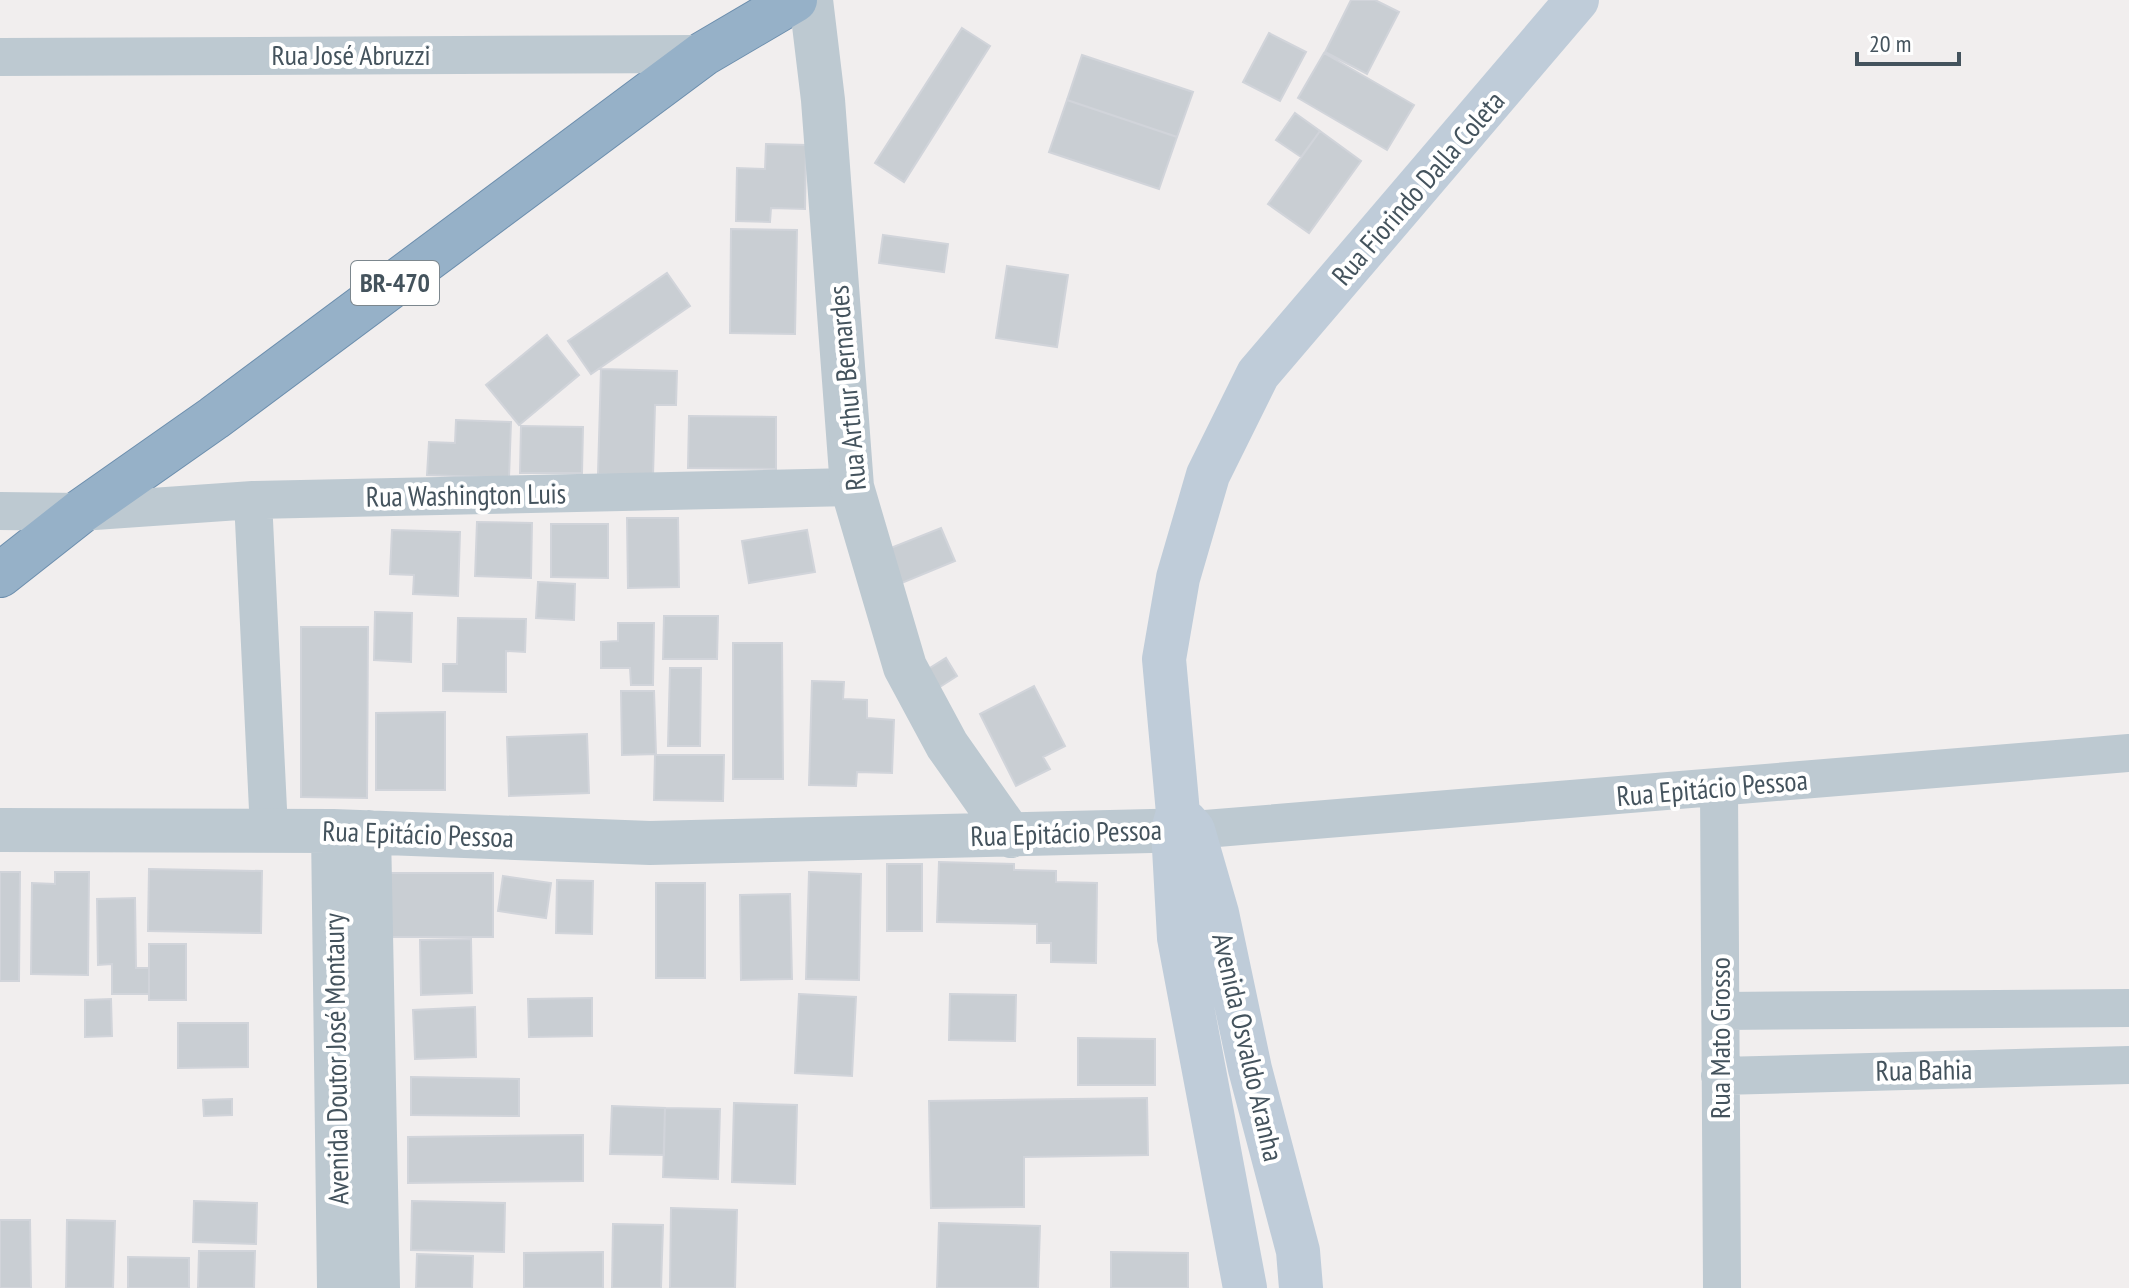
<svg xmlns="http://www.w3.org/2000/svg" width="2129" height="1288" font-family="'PT Sans Narrow',sans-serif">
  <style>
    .building { fill: #c9ced3; stroke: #d1d4da; stroke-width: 2 }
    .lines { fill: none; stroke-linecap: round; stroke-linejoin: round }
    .trunk-casing { stroke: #6c8ead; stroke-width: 46 }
    .minor { stroke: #bdc9d1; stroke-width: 38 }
    .tertiary { stroke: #bdc9d1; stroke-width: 44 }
    .secondary { stroke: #bfccd9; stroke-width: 44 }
    .trunk { stroke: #96b1c8; stroke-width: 44 }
    .labels { text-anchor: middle; stroke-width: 8; stroke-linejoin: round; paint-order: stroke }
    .shield { fill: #fff; stroke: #7c878e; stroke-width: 2 }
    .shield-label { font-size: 26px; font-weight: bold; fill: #44535d }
    .street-label { font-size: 28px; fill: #44535d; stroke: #fff }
  </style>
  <rect width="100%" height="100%" fill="#f1eeee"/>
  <path class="building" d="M1351 0H1375L1399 12 1367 74 1325 52Z
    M962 28 990 46 904 182 875 163Z
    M1269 33 1306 52 1280 101 1243 82Z
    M1324 53 1414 105 1387 150 1298 98Z
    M1082 55 1193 92 1177 137 1067 100Z
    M1067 100 1177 137 1159 189 1049 152Z
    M1295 113 1320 131 1301 157 1276 140Z
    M1320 131 1361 161 1309 233 1268 204Z
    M766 144 806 145 805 209 771 208 770 222 736 221 737 168 765 169Z
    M731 229 797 230 795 334 730 333Z
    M883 235 948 244 944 272 879 263Z
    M1007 266 1068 275 1057 347 996 338Z
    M667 273 690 306 591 374 568 341Z
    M547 335 579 375 519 425 486 385Z
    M601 369 677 371 676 405H655L653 476 598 474Z
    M689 416 776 417V469L688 468Z
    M456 420 511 422 509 478 427 475 429 442 455 443Z
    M521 426 583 427 582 473H520Z
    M627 518H678L679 587 628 588Z
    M477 522 532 523 531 578 475 576Z
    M551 524H608V578L551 577Z
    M941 528 955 561 892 587 878 553Z
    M392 530 460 532 458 596 413 594 414 575 390 574Z
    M807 530 815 572 749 583 742 541Z
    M538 582 575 584 574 620 536 618Z
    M375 612 412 613 411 662 374 660Z
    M664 616H718L717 659H663Z
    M458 618 526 619 525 652 506 651V692L443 691V664H457Z
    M618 623H654L653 685H631L630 668H601V642L618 641Z
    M301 627H368L367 798 301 797Z
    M733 643H782L783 779H733Z
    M946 658 957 676 929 694 917 676Z
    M670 668H701L700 746H668Z
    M812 681 844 682 843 699 867 700V718L894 720 892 773 857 772 856 786 809 785Z
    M1034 686 1065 746 1043 757 1050 769 1016 786 980 714Z
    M621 691H654L656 754 622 755Z
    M445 712V790H376V713Z
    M587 734 589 793 509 796 507 737Z
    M655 755H724L723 801 654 800Z
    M939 862 1014 864V870L1056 871V882L1097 883 1096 963 1051 962V943H1037V924L937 922Z
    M887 864H922V931H887Z
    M149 869 262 871 261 933 148 931Z
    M0 872H20L19 981H0Z
    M55 872H89L88 975 31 974 32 883 55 884Z
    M809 872 861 874 859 980 806 979Z
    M388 873H493V937H388Z
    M503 876 551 883 546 918 498 911Z
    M557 880 593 881 592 934 556 933Z
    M656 883H705V978H656Z
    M790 894 792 979 741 980 740 895Z
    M135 898 136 968H149V994H112V964L98 965 97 899Z
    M471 939 472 993 421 995 420 940Z
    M149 944H186V1000H149Z
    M799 994 856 997 852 1076 795 1073Z
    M950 994 1016 995 1015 1041 949 1040Z
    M592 998V1036L529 1037 528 999Z
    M111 999 112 1036 85 1037V1000Z
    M475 1007 476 1057 415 1059 413 1010Z
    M178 1023H248V1067L178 1068Z
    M1078 1038 1155 1039V1085H1078Z
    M411 1077 519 1079V1116L411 1115Z
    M1147 1098 1148 1155 1024 1157V1207L931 1208 929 1101Z
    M232 1099V1115L204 1116 203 1100Z
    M734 1103 797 1105 795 1184 732 1182Z
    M612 1106 665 1108 664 1155 610 1154Z
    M665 1108 720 1109 718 1179 663 1177Z
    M583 1135V1181L408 1183V1137Z
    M194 1201 257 1203 256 1244 193 1242Z
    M412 1201 505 1203 504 1252 411 1250Z
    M671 1208 737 1210 735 1288H670Z
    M0 1220H30L31 1288H0Z
    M67 1220 115 1221 113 1288H66Z
    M939 1223 1040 1226 1038 1288H937Z
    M613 1224 663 1225 661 1288H612Z
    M199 1251H255L254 1288H198Z
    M603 1252V1288H524V1253Z
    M1111 1252 1188 1253V1288H1111Z
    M417 1254 473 1256 472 1288H416Z
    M128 1257 189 1258V1288H128Z"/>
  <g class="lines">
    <defs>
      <path id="trunk" d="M0 575 80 512 214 418 703 54 795 0"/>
    </defs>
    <use href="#trunk" class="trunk-casing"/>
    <path class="minor" d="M0 57 703 54
      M253 500 269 830
      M0 511 80 512 253 500 852 487
      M1719 788 1722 1288
      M1193 830 2129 753
      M1721 1011 2129 1008
      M1720 1076 2129 1065"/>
    <path class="tertiary" d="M811 0 823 100 852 487 905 667 947 745 1011 836
      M0 830 333 831 650 843 1193 830
      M333 831 339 1288
      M369 832 378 1288"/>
    <path class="secondary" d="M1185 821 1193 830 1217 913 1250 1069 1298 1251 1301 1288
      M1245 1288 1179 938 1173 830 1178 813 1164 659 1178 578 1208 475 1258 374 1577 0"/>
    <use href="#trunk" class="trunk"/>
  </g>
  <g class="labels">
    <rect class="shield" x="351" y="261" width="88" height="44" rx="6"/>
    <g class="shield-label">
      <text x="395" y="292">BR-470</text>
    </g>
    <g class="street-label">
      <text x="351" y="65">Rua José Abruzzi</text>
      <text transform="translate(1418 188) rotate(-49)" y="10">Rua Fiorindo Dalla Coleta</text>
      <text transform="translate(847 388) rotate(-95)" y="10">Rua Arthur Bernardes</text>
      <text transform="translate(466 495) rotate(-1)" y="10">Rua Washington Luis</text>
      <text transform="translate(1712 788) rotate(-5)" y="10">Rua Epitácio Pessoa</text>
      <text transform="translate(1066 833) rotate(-2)" y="10">Rua Epitácio Pessoa</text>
      <text transform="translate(418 834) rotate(2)" y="10">Rua Epitácio Pessoa</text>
      <text transform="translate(1720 1038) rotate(-90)" y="10">Rua Mato Grosso</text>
      <text transform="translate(1248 1047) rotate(77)" y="10">Avenida Osvaldo Aranha</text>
      <text transform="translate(336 1059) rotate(-91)" y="10">Avenida Doutor José Montaury</text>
      <text transform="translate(1924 1070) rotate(-1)" y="10">Rua Bahia</text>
    </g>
  </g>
  <path d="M1857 52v12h102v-12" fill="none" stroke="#44535d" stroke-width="4"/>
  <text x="1869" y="52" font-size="24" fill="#44535d" stroke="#ffffff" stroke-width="6" paint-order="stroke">20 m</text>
</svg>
